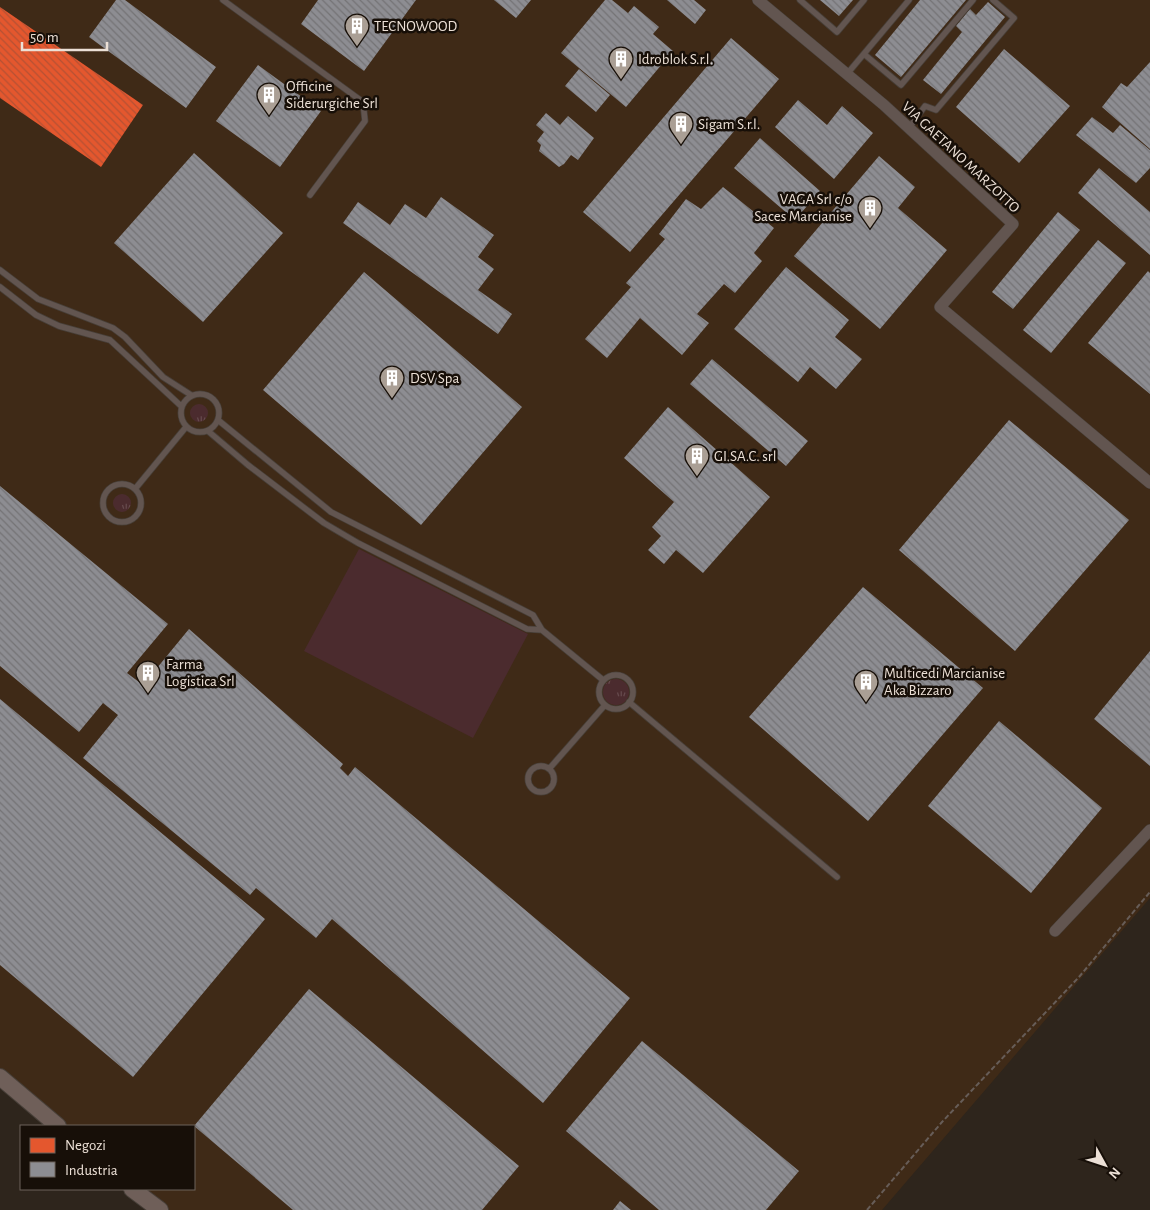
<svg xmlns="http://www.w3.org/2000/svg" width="1150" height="1210" font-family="'Alegreya Sans',sans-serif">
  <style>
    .built { fill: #3f2a17 }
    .grass { fill: url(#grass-tufts) }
    .park { fill: #4b2b2e }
    .shops { fill: url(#shops-back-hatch) }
    .industry { fill: url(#industry-back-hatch) }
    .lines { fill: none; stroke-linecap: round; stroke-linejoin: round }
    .lane-casing { stroke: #473f38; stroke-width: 7 }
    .street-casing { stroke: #473f38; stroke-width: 12 }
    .secondary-casing { stroke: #473f38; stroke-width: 18 }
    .path { stroke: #675d58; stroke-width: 2; stroke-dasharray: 5 2.5; stroke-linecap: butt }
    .lane { stroke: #625550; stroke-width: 5.5 }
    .street { stroke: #625550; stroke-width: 11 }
    .secondary { stroke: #6f5f59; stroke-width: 16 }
    .labels { text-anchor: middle; stroke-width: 5; stroke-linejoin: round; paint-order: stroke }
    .poi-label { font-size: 15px; fill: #ece0d6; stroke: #170f08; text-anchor: start }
    .street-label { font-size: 15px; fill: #ece0d6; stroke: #170f08 }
  </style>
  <defs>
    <pattern id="grass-tufts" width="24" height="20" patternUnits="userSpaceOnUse" patternTransform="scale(1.25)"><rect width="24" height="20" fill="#4b2b2e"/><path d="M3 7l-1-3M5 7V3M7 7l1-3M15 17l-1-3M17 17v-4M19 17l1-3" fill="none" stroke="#65494c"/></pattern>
    <pattern id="shops-back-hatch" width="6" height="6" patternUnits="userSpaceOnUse" patternTransform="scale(1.25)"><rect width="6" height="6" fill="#e4572e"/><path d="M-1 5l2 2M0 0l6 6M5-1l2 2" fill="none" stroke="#b55133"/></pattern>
    <pattern id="industry-back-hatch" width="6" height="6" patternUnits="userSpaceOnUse" patternTransform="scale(1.25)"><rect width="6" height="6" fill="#8d8d92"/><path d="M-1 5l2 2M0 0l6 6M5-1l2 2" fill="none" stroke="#747375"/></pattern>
  </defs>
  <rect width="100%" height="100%" fill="#2e251c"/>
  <path class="built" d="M0 0H1150V898L882 1210H151L126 1189H194V1126H51L0 1083Z"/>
  <path class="grass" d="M190 413a9 9 0 1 1 18 0a9 9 0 1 1-18 0Z
    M113 503a9 9 0 1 1 18 0a9 9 0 1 1-18 0Z
    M603 692a13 13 0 1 1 26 0a13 13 0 1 1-26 0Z"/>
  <path class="park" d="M359 549 528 634 473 738 304 651Z"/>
  <path class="shops" d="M0 7 143 105 101 167 0 98Z"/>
  <path class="industry" d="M116 0H125L216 67 186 108 89 37Z
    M318 0H416L364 71 301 24Z
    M494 0H531L516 18Z
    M605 0H612L628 13 634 6 659 27 653 34 673 51 626 107 561 53Z
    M667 0H694L706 10 695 24Z
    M820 0H853L839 16Z
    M920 0H966L901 77 875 55Z
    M988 2 1005 17 941 94 923 80 962 32 956 26 970 9 976 15Z
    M731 38 779 79 630 252 583 212Z
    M1004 49 1070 106 1019 163 956 107Z
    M1150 62V149L1102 107 1121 83 1127 87Z
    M258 65 321 111 280 167 216 121Z
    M579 69 610 95 596 112 565 86Z
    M798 100 827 125 842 106 873 133 834 179 775 127Z
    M546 113 560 125 568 116 594 138 578 160 571 155 564 164 559 167 539 151 541 145 537 141 544 132 536 125Z
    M1092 117 1113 133 1120 125 1150 150V168L1136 183 1076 135Z
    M760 138 820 191 795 220 734 168Z
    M194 153 283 233 203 322 114 243Z
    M879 156 915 187 898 208 947 250 880 329 794 256Z
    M1099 168 1150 212V255L1078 193Z
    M723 187 774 228 754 253 762 261 735 293 724 284 697 314 709 323 682 355 640 318 607 358 585 339 631 287 626 283 665 239 659 234 686 199 701 209Z
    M441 197 494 235 478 257 494 269 478 290 512 314 498 334 343 223 358 202 390 225 405 204 426 218Z
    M1058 212 1080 230 1013 309 992 292Z
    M1098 240 1126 263 1051 353 1023 330Z
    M786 267 849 320 835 337 862 359 836 389 810 367 798 382 734 329Z
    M1148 271 1150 273V394L1088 343Z
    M364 272 522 407 421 525 263 390Z
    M712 359 808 441 786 466 690 384Z
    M668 407 770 497 703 573 676 550 664 564 648 550 661 536 652 527 674 502 624 458Z
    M1009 420 1129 520 1015 651 899 550Z
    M0 486 168 624 127 673 143 685 189 629 343 764 340 768 348 776 355 767 630 998 543 1103 332 919 316 938 256 888 250 895 83 758 118 715 103 703 79 732 0 666Z
    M863 587 983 688 868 821 749 717Z
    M1150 651V766L1094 719Z
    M0 699 265 919 133 1077 0 965Z
    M999 721 1102 808 1031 893 928 806Z
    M309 989 519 1166 482 1210H293L194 1126Z
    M642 1041 799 1171 766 1210H659L566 1131Z
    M620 1201 631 1210H613Z"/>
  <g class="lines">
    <defs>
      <path id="lane" d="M223 0 363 102 365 121 310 195
        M800 0 837 32 864 0
        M864 54 901 85 973 0
        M847 74 909 0
        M909 128 925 106 936 110 1014 18 993 0
        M0 270 38 299 113 328 125 337 163 377 191 395
        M0 287 36 315 59 326 110 340 181 406
        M181 413a19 19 0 1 1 38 0a19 19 0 1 1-38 0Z
        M218 420 331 512 533 615 542 630 603 680
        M208 431 248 465 324 523 358 543 527 629 542 630
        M103 503a19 19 0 1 1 38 0a19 19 0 1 1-38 0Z
        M135 489 186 427
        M599 692a17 17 0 1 1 34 0a17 17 0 1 1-34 0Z
        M629 702 837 877
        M528 779a13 13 0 1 1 26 0a13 13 0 1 1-26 0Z
        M549 769 605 705"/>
      <path id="street" d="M758 0 884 105 1013 224 940 307 1150 483
        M1055 931 1150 830"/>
      <path id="secondary" d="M0 1077 58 1126
        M132 1189 160 1210"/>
    </defs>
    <use href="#lane" class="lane-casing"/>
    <use href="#street" class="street-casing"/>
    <use href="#secondary" class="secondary-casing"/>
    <path class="path" d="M867 1210 942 1122 1079 977 1150 892"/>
    <use href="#lane" class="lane"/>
    <use href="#street" class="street"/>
    <use href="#secondary" class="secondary"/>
  </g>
  <defs>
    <symbol id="building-pin" viewBox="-11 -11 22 30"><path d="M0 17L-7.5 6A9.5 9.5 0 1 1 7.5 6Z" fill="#aa9f95" stroke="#170f08"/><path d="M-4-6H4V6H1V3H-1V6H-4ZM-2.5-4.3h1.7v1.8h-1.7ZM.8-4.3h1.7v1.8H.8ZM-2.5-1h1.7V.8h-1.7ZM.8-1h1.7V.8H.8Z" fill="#fff"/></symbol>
  </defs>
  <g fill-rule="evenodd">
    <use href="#building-pin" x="343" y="12" width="28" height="38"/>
    <use href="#building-pin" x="607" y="45" width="28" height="38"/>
    <use href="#building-pin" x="255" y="81" width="28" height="38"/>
    <use href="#building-pin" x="667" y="110" width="28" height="38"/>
    <use href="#building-pin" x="856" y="194" width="28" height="38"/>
    <use href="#building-pin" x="378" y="364" width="28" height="38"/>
    <use href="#building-pin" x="683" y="442" width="28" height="38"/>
    <use href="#building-pin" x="134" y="659" width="28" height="38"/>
    <use href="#building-pin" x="852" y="668" width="28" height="38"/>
  </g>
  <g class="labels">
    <g class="poi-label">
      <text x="374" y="31">TECNOWOOD</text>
      <text x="638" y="64">Idroblok S.r.l.</text>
      <text x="286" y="91">Officine<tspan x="286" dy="17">Siderurgiche Srl</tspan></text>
      <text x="698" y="129">Sigam S.r.l.</text>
      <text x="852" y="204" text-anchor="end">VAGA Srl c/o<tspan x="852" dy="17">Saces Marcianise</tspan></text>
      <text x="410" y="383">DSV Spa</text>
      <text x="714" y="461">GI.SA.C. srl</text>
      <text x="166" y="669">Farma<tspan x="166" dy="17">Logistica Srl</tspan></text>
      <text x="884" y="678">Multicedi Marcianise<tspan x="884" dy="17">Aka Bizzaro</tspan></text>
    </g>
    <g class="street-label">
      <text transform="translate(961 157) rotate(43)" y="5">VIA GAETANO MARZOTTO</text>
    </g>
  </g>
  <rect x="20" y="1125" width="175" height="65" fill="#170f08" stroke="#6c635a"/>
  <rect x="30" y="1138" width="25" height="15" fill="#e4572e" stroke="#6c635a"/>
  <text x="65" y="1150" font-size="15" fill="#ece0d6">Negozi</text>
  <rect x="30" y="1162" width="25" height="15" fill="#8d8d92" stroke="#6c635a"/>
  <text x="65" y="1175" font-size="15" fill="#ece0d6">Industria</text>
  <g transform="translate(1105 1165) rotate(130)" stroke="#170f08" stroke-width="4" paint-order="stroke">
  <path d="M0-4L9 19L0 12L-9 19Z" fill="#ece0d6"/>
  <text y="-8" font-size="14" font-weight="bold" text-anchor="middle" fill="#ece0d6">N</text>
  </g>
  <path d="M22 42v8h85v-8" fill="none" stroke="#ece0d6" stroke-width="2.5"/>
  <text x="30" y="42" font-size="15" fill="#ece0d6" stroke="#170f08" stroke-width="4" paint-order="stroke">50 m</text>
</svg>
